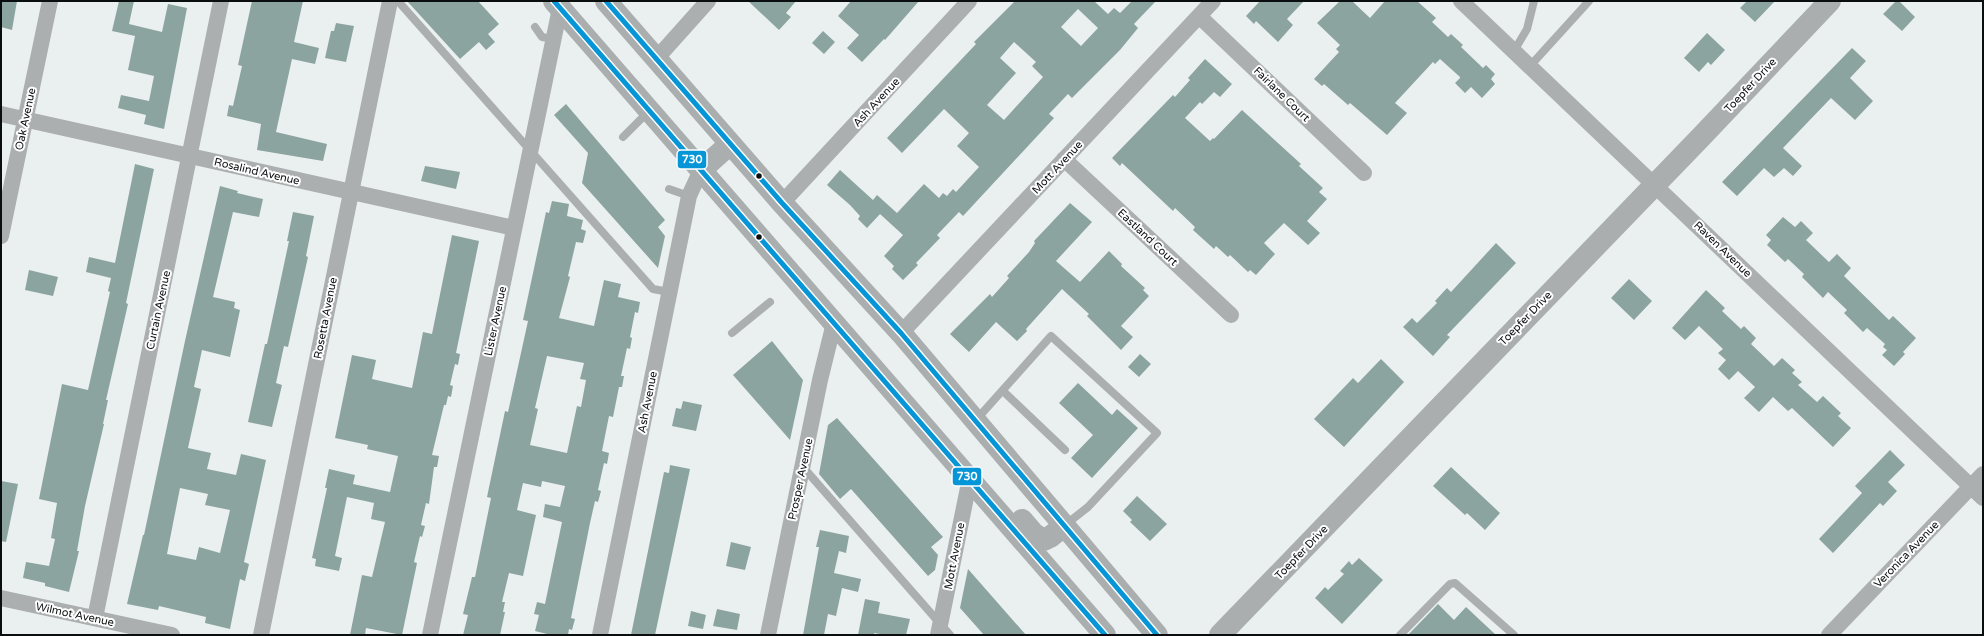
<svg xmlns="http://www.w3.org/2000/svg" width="1984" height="636" font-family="'Varela Round',sans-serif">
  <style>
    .building { fill: #8ca4a0; fill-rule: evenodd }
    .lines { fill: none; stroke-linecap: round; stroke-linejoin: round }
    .lane { stroke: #acafaf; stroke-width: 8 }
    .street { stroke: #acafaf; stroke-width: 16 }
    .secondary { stroke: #aaaeaf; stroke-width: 22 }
    .bus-1-casing { stroke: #fff; stroke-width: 8 }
    .bus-1 { stroke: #0696d7; stroke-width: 5 }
    .bus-dot { fill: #0a0e0e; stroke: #fff; stroke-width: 1.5 }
    .labels { text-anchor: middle; stroke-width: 4; stroke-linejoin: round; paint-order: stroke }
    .street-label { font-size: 11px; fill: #0a0e0e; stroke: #fff }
    .line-badge { stroke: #fff; stroke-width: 1.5 }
    .badge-label { font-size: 11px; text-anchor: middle; font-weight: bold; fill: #fff }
  </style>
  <rect width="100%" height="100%" fill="#eaf0f0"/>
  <path class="building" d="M1 1H17L12 30 1 27Z
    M119 1H134L129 24 162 32 168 4 187 8 164 129 144 124 146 115 118 108 121 95 149 101 154 76 128 70 135 36 112 31Z
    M252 1H303L294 42 319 48 315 64 292 59 276 132 327 144 323 161 257 150 261 124 227 116 229 105 233 106 242 66 238 65Z
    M407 1H478L499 24 488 34 495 42 486 50 479 42 460 59Z
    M748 1H796L786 13 791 17 779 30Z
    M851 1H919L885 40 884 39 862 62 847 48 859 35 838 16Z
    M1015 1H1094L1108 14 1114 8 1120 13 1132 1H1156L1134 24 1138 28 1120 50 1072 98 1068 94 1049 114 1054 118 963 216 959 212 937 235 940 238 916 263 918 265 903 280 892 269 894 266 884 256 903 235 880 214 867 228 858 219 860 216 850 205 827 185 840 170 873 200 877 195 897 213 924 184 939 198 943 193 947 196 953 189 956 192 979 167 957 146 969 133 944 109 902 153 887 138 976 44 974 42ZM1078 9 1098 28 1081 46 1061 27ZM1014 42 1036 62 1032 66 1043 77 1004 120 987 105 1016 73 1000 58Z
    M1260 1H1304L1287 19 1293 25 1278 42 1256 21 1254 24 1246 16Z
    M1340 1H1352L1370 18 1385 1H1417L1436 18 1432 22 1448 37 1451 34 1463 45 1461 47 1483 68 1486 65 1495 74 1491 79 1495 84 1482 98 1471 87 1465 93 1455 83 1460 78V77L1440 59 1435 64 1433 62 1395 103 1407 113 1387 135 1350 103 1348 105 1324 84 1322 86 1314 79 1339 52 1336 49 1340 45 1317 23Z
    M1747 1H1775L1755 22 1740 8Z
    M1896 1H1899L1915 17 1902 31 1883 14Z
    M336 23 354 26 346 62 325 58 331 31H334Z
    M823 31 835 42 824 54 812 43Z
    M1707 33 1725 50 1711 65 1708 62 1699 72 1684 58Z
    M1852 48 1866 61 1850 78 1873 101 1855 120 1831 98 1783 148 1802 166 1793 176 1784 168 1774 177 1764 168 1737 196 1722 182Z
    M1205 59 1232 84 1220 97 1214 92 1202 104 1200 102 1185 118 1210 141 1213 138 1214 139 1242 110 1301 164 1299 166 1323 188 1319 192 1327 199 1307 221 1320 233 1308 245 1284 223 1264 243 1275 254 1256 275 1250 270 1248 272 1230 255 1228 257 1216 246 1214 249 1193 230 1195 227 1175 208 1173 211 1122 163 1120 166 1112 158 1173 95 1175 97 1190 80 1188 78Z
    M566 104 665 220 658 227 665 236 658 268 582 183 588 153 554 115Z
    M135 164 154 169 126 303 128 304 106 400H108L103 424H104L85 506 77 551H79L69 592 45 586V583L23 578 26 562 49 566 55 539 51 538 57 503 39 499 62 384 88 390 110 292 108 291 111 278 86 272 89 257 115 263Z
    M425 166 460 172 456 189 421 181Z
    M220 186 238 191 237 193 263 199 259 217 233 212 213 297 235 302 234 308 240 310 230 357 202 350 194 387 201 389 188 448 211 453 207 469 236 475 241 454 266 460 244 562 249 564 245 581 240 579 230 629 205 623 206 617 159 606 158 610 127 604 143 535H144L185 341ZM180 488 208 494 205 505 230 510 220 553 199 547 196 560 167 554Z
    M552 201 569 204 567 216 583 220 581 229 586 231 583 243 576 242 568 276 570 277 559 318 594 326 604 280 621 284 618 297 640 302 638 313 635 312 630 337 632 338 630 349 627 348 621 376H624L622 387H619L613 417 609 416 602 451 609 453 607 464 604 463 598 490 601 491 598 502 595 501 590 523 571 618 575 619 572 630 569 629 568 635H551L535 631 539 615 534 614 537 602 545 604 562 522 543 517 545 504 560 507 565 486 542 481 541 487 523 483 517 510 536 515 523 576 509 573 502 602H505L503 612H505L500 635H463L468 615 463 614 472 577H475L491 498 487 497 505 411 508 412 528 321 523 320 546 212 549 213ZM547 356 584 363 580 379 586 380 581 407 577 406 567 453 530 445 538 409 535 408Z
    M1070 203 1092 222 1056 261 1080 282 1109 251 1122 264 1121 266 1145 288 1143 290 1149 296 1121 326 1133 337 1121 350 1087 316 1089 314 1062 289 1026 329 1027 331 1017 341 996 322 969 352 950 334 990 294 992 297 1009 278 1007 276 1029 252 1035 243 1034 241Z
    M293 212 314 216 306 256 308 257 288 347 284 346 276 383 282 385 272 427 248 422 265 344H267L289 241H287Z
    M1783 217 1795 227 1801 221 1813 233 1806 240 1829 262 1837 254 1851 268 1844 276 1889 320 1893 316 1916 338 1903 352 1905 354 1894 366 1882 355 1887 350 1883 347 1885 344 1867 328 1863 332 1844 313 1847 310 1828 292 1823 298 1802 277 1804 274 1788 259 1785 262 1767 245 1771 240 1766 235Z
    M452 235 479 241 456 353 460 354 458 365 455 364 450 385 453 386 451 397 448 396 446 405H444L432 455 439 456 437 467H434L429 504 426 503 421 525 425 526 422 537 420 536 414 562 417 563 402 635 366 628 365 635H350L362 575 372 577 385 522 371 519 374 503 347 497 335 556 342 558 339 571 315 566 316 559 312 558 327 488H325L329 469 355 475 353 484 390 492 398 456 367 449 368 445 335 438 352 355 376 360 372 379 412 388 423 332 432 334Z
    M1496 243 1516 263 1447 335 1450 337 1433 356 1403 327 1412 318 1417 323 1437 303 1435 301 1447 288 1451 292Z
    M29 270 58 277 53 296 25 290Z
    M1629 279 1652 301 1634 320 1611 298Z
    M1706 290 1725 308 1722 311 1741 329 1744 326 1756 338 1751 344 1774 366 1782 358 1795 370 1792 373 1802 382 1798 385 1817 402 1823 396 1841 413 1838 416 1851 428 1833 447 1792 408 1788 411 1773 397 1759 412 1744 398 1755 387 1738 371 1729 380 1718 369 1726 360 1718 353 1723 349 1699 326 1685 340 1672 328Z
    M772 341 803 380 790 440 733 375Z
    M1140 354 1151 364 1139 377 1128 367Z
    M1381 359 1404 382 1344 447 1314 419 1353 378 1358 383Z
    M1078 383 1112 415 1117 409 1138 428 1092 478 1071 458 1093 435 1059 403Z
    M683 401 702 405 696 431 672 426 676 408 681 409Z
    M837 418 943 537 931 547 938 555 935 570 928 576 851 489 840 499 819 474 828 425Z
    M1890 450 1905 465 1888 482 1897 491 1883 506 1880 503 1833 553 1819 539 1862 493 1855 486Z
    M670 465 690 469 655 635H631L664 472 669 473Z
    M1451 467 1500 513 1485 530 1467 513 1465 515 1433 486Z
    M1 481 18 484 6 542 1 541Z
    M1137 496 1167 524 1150 541 1130 522 1132 520 1123 511Z
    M820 530 849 536 846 553 839 551 834 573 861 579 858 592 842 588 836 616 828 614 824 635H803L819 547H816Z
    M731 542 751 547 745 570 726 566Z
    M1359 558 1383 580 1342 624 1315 598 1325 587 1328 590 1344 574 1340 571 1349 561 1352 565Z
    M968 569 1026 635H984L960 608Z
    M865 599 880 602 878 613 910 619 906 635H886L874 633V635H858Z
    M1438 604 1454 620 1466 607 1496 635H1408Z
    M717 609 740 614 737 630 713 626Z
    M691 611 706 615 703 629 688 626Z"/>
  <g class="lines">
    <path class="lane" d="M398 1 653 289 669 292
      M535 27 542 37 553 39
      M1514 51 1527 29 1534 1
      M1530 66 1589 1
      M623 137 649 111
      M669 189 689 196
      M732 333 770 302
      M1003 391 1065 450
      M976 420 1051 336 1157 433 1088 507 1065 525
      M803 467 950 635
      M1400 635 1450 584 1455 583 1514 635"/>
    <path class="street" d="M1461 1 1983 498
      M1199 16 1364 173
      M657 58 708 1
      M1 114 514 228
      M1064 159 1231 315
      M782 203 969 1
      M1 236 50 1
      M901 333 1213 1
      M1 598 172 635
      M95 618 221 1
      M261 635 390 1
      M430 635 560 8
      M600 635 689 196 701 170
      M768 635 820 380 834 323
      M938 635 970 478
      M1829 635 1983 474"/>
    <path class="secondary" d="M554 1 1105 635
      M606 1 782 203 901 333 1157 635
      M701 170 730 144
      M1022 520 1034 534 1044 540 1050 537 1064 526
      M1220 635 1701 137 1830 1"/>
    <defs>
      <path id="bus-1" d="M554 1 1105 635
        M606 1 782 203 901 333 1157 635"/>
    </defs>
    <use href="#bus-1" class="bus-1-casing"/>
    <use href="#bus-1" class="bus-1"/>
  </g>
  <g class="bus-dot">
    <circle cx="759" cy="176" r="3.5"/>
    <circle cx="759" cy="237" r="3.5"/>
  </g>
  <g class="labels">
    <g class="street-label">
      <text transform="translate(1750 85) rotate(-47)" y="4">Toepfer Drive</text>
      <text transform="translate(1282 94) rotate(44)" y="4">Fairlane Court</text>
      <text transform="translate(876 102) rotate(-47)" y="4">Ash Avenue</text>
      <text transform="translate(25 119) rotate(-78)" y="4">Oak Avenue</text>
      <text transform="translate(1057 167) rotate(-47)" y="4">Mott Avenue</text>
      <text transform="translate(257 171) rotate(13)" y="4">Rosalind Avenue</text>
      <text transform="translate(1148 237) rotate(43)" y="4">Eastland Court</text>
      <text transform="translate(1723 249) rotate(44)" y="4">Raven Avenue</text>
      <text transform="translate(158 310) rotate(-78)" y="4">Curtain Avenue</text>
      <text transform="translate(325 318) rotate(-79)" y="4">Rosetta Avenue</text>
      <text transform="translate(1525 318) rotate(-46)" y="4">Toepfer Drive</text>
      <text transform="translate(495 321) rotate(-78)" y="4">Lister Avenue</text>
      <text transform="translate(647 402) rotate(-79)" y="4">Ash Avenue</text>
      <text transform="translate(800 479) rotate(-78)" y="4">Prosper Avenue</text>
      <text transform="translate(1301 552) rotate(-46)" y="4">Toepfer Drive</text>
      <text transform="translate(1906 554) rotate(-46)" y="4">Veronica Avenue</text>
      <text transform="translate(954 556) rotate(-79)" y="4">Mott Avenue</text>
      <text transform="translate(75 614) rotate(12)" y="4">Wilmot Avenue</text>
    </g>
  </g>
  <g class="line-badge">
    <rect x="677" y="150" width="30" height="19" rx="4" fill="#0696d7"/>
    <rect x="952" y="467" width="30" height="19" rx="4" fill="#0696d7"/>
  </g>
  <g class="badge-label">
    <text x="692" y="163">730</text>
    <text x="967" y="480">730</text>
  </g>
  <rect width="1984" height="636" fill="none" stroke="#0a0e0e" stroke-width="4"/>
</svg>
